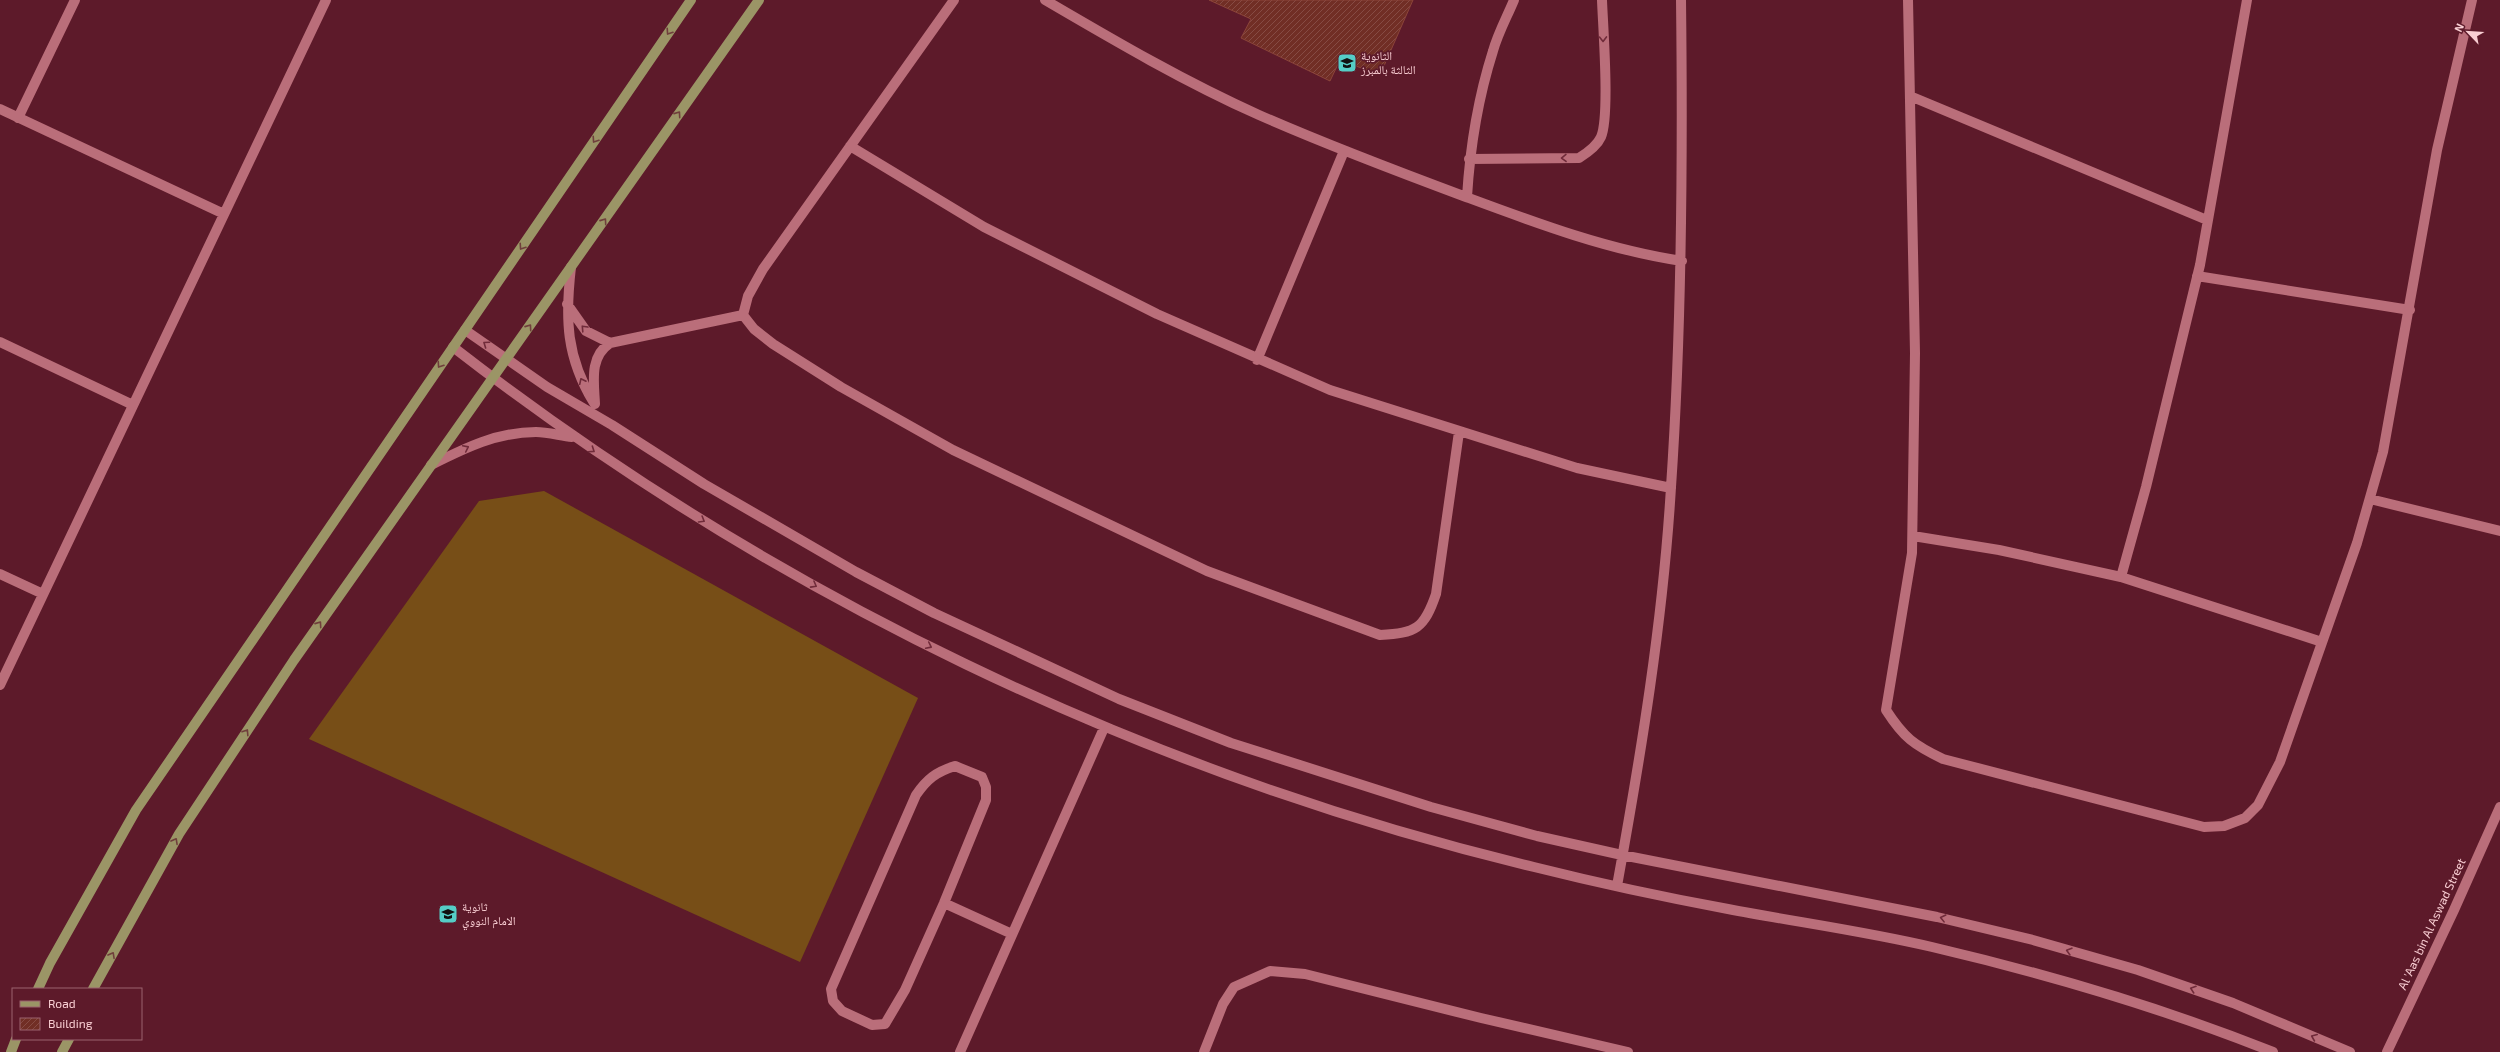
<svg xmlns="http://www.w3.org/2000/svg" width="2500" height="1052" font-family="'Exo 2','Noto Naskh Arabic',sans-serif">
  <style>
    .pitch { fill: #774e17 }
    .building { fill: url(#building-hatch); stroke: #8b443a }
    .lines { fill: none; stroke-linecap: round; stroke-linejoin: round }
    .minor { stroke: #ba6e7a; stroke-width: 10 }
    .major { stroke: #9b9566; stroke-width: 10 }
    .oneway { stroke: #703f3c }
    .oneway2 { stroke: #702b3a }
    .labels { text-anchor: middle; stroke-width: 3.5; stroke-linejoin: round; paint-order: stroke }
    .poi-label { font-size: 12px; fill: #f9ced3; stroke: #5d1a2a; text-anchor: start }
    .street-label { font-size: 12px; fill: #f9ced3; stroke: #5d1a2a }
  </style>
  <defs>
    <pattern id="building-hatch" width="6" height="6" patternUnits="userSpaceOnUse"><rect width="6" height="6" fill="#712e25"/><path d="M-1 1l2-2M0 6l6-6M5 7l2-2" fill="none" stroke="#864b44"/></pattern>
  </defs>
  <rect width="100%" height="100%" fill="#5d1a2a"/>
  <path class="pitch" d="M544 491 918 698 800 962 309 739 479 501Z"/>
  <path class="building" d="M1209 0H1413L1380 75 1340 60 1330 81 1241 38 1251 19Z"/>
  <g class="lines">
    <path class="minor" d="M954 0 763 269 748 296 743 315 754 329 773 344 841 387 953 450 1207 571 1380 635C1416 633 1424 629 1436 594L1459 432
      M1045 0C1115 41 1185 82 1259 115 1327 145 1396 171 1466 197 1536 223 1608 250 1682 261
      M1908 0 1915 353 1912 553 1886 710C1904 738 1914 745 1943 759L2204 827 2224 826 2245 818 2258 805 2280 762 2357 543 2383 452 2437 150 2472 0
      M1910 96 2207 220
      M0 109 224 214
      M18 118 75 0
      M850 146 984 227 1157 314 1330 390 1577 468 1671 488
      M1469 159 1579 158C1587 153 1597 146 1601 137 1610 116 1603 28 1602 0
      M1467 197C1470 148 1478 98 1493 51 1498 33 1507 17 1514 0
      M571 267C565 319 566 357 594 403
      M2197 276 2410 310
      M567 304 586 331 610 343
      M465 330 547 387 612 425 704 484 856 572 934 613 1119 699 1231 743 1431 807 1537 836 1622 855 1937 917 2033 940 2138 970 2233 1003 2350 1052
      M0 342 133 405
      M453 347C771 594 1143 773 1534 867 1598 883 1663 897 1728 909 1796 922 1864 931 1932 947 2047 974 2163 1008 2273 1052
      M1257 360 1344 151
      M595 404C594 382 589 357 610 343L743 315
      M431 465C465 448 497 432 536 432 548 432 561 436 572 437
      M2370 499 2500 531
      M1913 536 1999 550 2121 577 2322 642
      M0 574 43 594
      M2121 577 2146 487 2200 265 2247 0
      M0 685 326 0
      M955 766 982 777 986 787V800L944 903 905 990 885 1024 872 1025 842 1011 833 1001 831 989 916 795C927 779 936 772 955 766Z
      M1617 886C1641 754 1663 621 1671 487 1682 325 1683 163 1681 0
      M944 903 1012 934
      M960 1052 1104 728
      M1204 1052 1223 1004 1234 987 1270 971 1305 974 1481 1018 1628 1052
      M2387 1052 2454 910 2500 807"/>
    <path class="major" d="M38 989 50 963 136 810 691 0
      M93 989 179 834 294 660 759 0
      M11 1052 16 1039
      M62 1052 69 1039"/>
  </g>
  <defs><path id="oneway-chevron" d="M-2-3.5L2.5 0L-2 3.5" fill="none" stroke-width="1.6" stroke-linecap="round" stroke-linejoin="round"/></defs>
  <g class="oneway">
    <use href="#oneway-chevron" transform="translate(669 32) rotate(124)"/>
    <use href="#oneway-chevron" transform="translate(678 114) rotate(-55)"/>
    <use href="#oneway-chevron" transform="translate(595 140) rotate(124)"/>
    <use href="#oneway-chevron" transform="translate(604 221) rotate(-55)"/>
    <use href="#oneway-chevron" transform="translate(522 247) rotate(124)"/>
    <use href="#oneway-chevron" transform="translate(529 327) rotate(-55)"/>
    <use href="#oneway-chevron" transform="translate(440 365) rotate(124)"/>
    <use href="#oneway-chevron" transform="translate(319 624) rotate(-55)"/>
    <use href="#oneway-chevron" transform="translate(246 732) rotate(-57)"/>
    <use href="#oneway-chevron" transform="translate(175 841) rotate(-61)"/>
    <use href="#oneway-chevron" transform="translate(112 955) rotate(-61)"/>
  </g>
  <g class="oneway2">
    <use href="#oneway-chevron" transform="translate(1603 39) rotate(89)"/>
    <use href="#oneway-chevron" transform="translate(1564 158) rotate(179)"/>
    <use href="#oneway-chevron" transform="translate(584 328) rotate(-133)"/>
    <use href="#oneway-chevron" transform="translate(486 344) rotate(-145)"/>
    <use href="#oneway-chevron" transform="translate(582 381) rotate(-116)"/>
    <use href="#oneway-chevron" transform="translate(466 448) rotate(-26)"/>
    <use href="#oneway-chevron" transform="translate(592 450) rotate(34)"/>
    <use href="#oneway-chevron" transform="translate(702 520) rotate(31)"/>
    <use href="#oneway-chevron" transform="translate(814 585) rotate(29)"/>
    <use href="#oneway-chevron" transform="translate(929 646) rotate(26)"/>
    <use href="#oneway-chevron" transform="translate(1943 918) rotate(-166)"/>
    <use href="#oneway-chevron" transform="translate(2069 951) rotate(-164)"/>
    <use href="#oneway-chevron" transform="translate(2193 989) rotate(-161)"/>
    <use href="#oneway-chevron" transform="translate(2314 1037) rotate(-157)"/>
  </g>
  <defs>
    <symbol id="school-square" viewBox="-11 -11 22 22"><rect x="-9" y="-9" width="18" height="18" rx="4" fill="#55cdc6" stroke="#5d1a2a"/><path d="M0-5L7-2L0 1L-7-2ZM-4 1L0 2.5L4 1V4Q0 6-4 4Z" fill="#111"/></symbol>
  </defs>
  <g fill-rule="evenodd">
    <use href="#school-square" x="1336" y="52" width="22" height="22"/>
    <use href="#school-square" x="437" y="903" width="22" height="22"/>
  </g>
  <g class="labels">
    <g class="poi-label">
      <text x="1361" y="60">الثانوية<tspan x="1361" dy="14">الثالثة بالمبرز</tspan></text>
      <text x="462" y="911">ثانوية<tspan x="462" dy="14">الامام النووي</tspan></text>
    </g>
    <g class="street-label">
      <text transform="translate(2432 924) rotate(-65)" y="4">Al 'Aas bin Al Aswad Street</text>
    </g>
  </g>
  <rect x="12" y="988" width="130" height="52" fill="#5d1a2a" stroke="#9b626e"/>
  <rect x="20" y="1001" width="20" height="6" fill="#9b9566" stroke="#9b626e"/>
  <text x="48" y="1008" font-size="12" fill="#f9ced3">Road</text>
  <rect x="20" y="1018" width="20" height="12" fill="url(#building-hatch)" stroke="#9b626e"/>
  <text x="48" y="1028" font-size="12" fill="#f9ced3">Building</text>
  <g transform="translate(2468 32) rotate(295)" stroke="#5d1a2a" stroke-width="3" paint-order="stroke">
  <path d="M0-3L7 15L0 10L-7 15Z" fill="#f9ced3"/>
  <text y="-6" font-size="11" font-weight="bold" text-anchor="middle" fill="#f9ced3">N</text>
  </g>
</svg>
